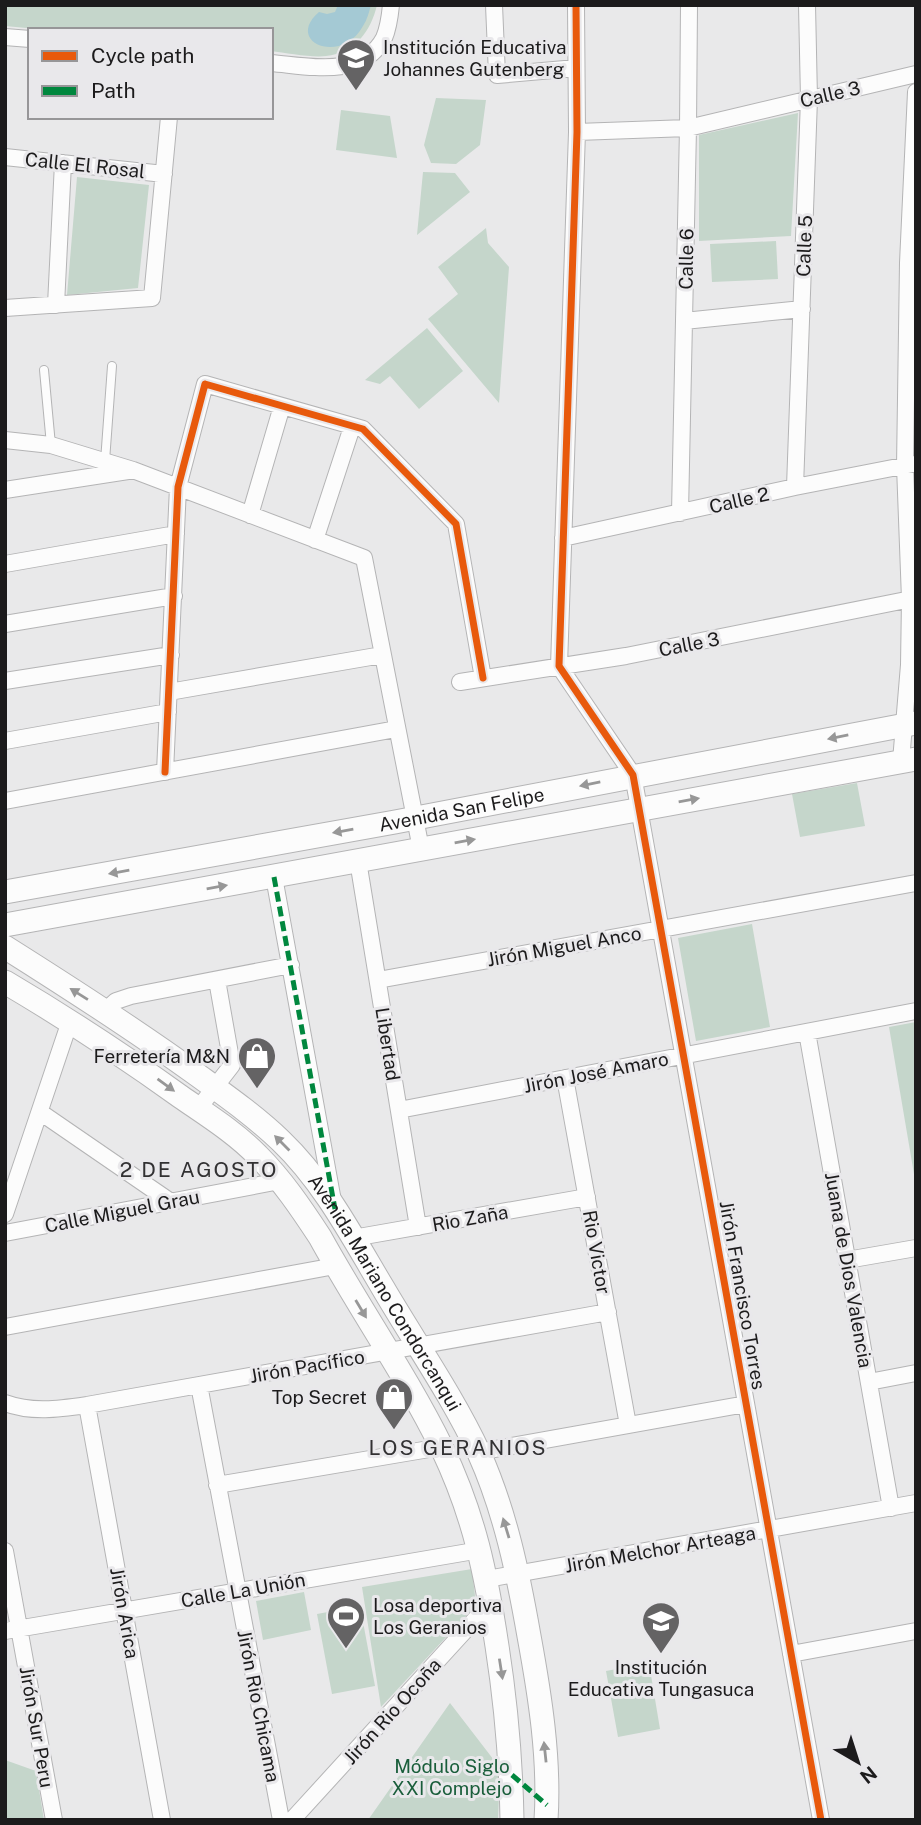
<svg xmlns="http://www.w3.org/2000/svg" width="921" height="1825" font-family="'Public Sans',sans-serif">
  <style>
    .green { fill: #c5d6cb }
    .water { fill: #a4c9d4 }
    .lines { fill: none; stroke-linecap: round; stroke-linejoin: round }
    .service-casing { stroke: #b4b4b5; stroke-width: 10 }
    .minor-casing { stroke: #b4b4b5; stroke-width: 18 }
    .secondary-casing { stroke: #b4b4b5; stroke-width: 25 }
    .service { stroke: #fcfcfc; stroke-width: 8 }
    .minor { stroke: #fcfcfc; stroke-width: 16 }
    .secondary { stroke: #fcfcfc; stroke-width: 23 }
    .quiet { stroke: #00873e; stroke-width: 5; stroke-dasharray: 10 5; stroke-linecap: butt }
    .cycleway-casing { stroke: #e9e8eb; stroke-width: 11 }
    .cycleway { stroke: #e8590c; stroke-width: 7 }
    .oneway { fill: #979797 }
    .labels { text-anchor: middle; stroke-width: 6; stroke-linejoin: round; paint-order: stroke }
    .poi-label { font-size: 19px; fill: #1c1b1c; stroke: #e9e8eb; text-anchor: start }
    .street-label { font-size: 19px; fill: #1c1b1c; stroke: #e9e8eb }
    .park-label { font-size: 19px; fill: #1a5e3b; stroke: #e9e8eb }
    .neighbourhood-label { font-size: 21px; letter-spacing: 2px; fill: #323133; stroke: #e9e8eb }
  </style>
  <rect width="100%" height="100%" fill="#e9e9ea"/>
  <path class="green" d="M5 5H377C371 31 355 53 326 56 313 58 286 53 271 51V30H48L5 26Z
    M436 98 486 100 480 145 456 164 431 163 424 145Z
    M341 110 390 116 397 158 336 150Z
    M798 113 791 236 699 241V135Z
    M423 172 455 173 470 192 417 235Z
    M77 177 149 185 138 288 67 295Z
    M486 228 488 243 509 267 499 403 428 319 458 294 438 267Z
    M776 241 778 279 712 282 710 244Z
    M427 328 463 371 419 409 390 376 380 384 365 380Z
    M857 783 865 826 800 837 792 794Z
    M752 924 770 1027 696 1041 678 938Z
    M916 1022V1186L889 1027Z
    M472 1569 476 1605 381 1707 362 1587Z
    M304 1592 311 1630 263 1640 256 1601Z
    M360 1606 375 1686 332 1694 317 1614Z
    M649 1663 660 1729 618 1737 606 1671Z
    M450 1703 500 1768 498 1820H368Z
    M5 1760 36 1771 44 1820H5Z"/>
  <path class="water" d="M338 5H371C369 12 367 20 363 26 341 66 284 42 319 12L327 14 335 12Z"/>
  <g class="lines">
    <defs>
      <path id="service" d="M44 370 51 445
        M105 461 112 366"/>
      <path id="minor" d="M494 5 497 75 576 68
        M576 5 577 132 559 666 633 775 821 1820
        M5 37 30 39
        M271 63C309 66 362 79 384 38 388 29 390 15 391 5
        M577 132 688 128 916 74
        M5 157 164 174
        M56 305 63 163
        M5 308 152 298 169 117
        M684 321 802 309
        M5 440 51 445 133 470 364 558 421 849
        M795 487 809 99 807 5
        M5 490 128 471
        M680 513 688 128 689 5
        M250 515 282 406
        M563 538 795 487 913 464
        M315 540 352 427
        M5 564 176 534
        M5 624 174 596
        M5 681 171 655
        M460 682 626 656 916 598
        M169 692 382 655
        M5 741 168 712
        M901 761 909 665 910 599 905 466 908 263 916 92
        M165 772 178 487 205 384 363 429 456 524 483 678
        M5 801 396 729
        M358 861 418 1227
        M274 877 333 1201
        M378 980 916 883
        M105 1011 116 1001 131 996 291 965
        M807 1032 891 1508
        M565 1078 628 1425
        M198 1109 232 1065 217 980
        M399 1110 916 1011
        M40 1112 171 1202
        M5 1214 70 1021
        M5 1233 280 1181
        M353 1238 587 1197
        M847 1260 916 1248
        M5 1327 335 1266
        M869 1382 916 1373
        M199 1385 281 1820
        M5 1403C32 1413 59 1409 87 1405L608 1312
        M87 1405 162 1820
        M478 1452 746 1404
        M217 1485 441 1447
        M5 1551 54 1820
        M487 1579 916 1503
        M5 1631 480 1550
        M791 1654 916 1631
        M292 1820 491 1602"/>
      <g id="secondary">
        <path id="s1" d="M5 892 395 822 916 723"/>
        <path d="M5 925 916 759"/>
        <path id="s2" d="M5 947C70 988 134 1029 196 1074 225 1095 255 1116 281 1141 324 1182 353 1238 383 1288 414 1341 453 1397 479 1453 505 1511 518 1573 529 1636 540 1696 550 1759 546 1820"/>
        <path d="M5 982C66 1018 124 1056 181 1097 207 1115 236 1133 258 1156 282 1180 301 1208 320 1237 359 1308 406 1375 442 1448 474 1515 486 1573 497 1646 506 1704 511 1761 512 1820"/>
      </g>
    </defs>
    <use href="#service" class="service-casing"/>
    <use href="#minor" class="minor-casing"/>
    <use href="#secondary" class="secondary-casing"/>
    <use href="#service" class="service"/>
    <use href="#minor" class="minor"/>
    <use href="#secondary" class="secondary"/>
    <path class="quiet" d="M274 877 335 1209
      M512 1775 547 1805"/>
    <defs>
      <path id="cycleway" d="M576 5 577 132 559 666 633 775 821 1820
        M165 772 178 487 205 384 363 429 456 524 483 678"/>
    </defs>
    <use href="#cycleway" class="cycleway-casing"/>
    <use href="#cycleway" class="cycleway"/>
  </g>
  <defs><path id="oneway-solid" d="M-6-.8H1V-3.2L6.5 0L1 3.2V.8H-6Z" transform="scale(1.75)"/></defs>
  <g class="oneway">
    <use href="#oneway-solid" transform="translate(838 737) rotate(169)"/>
    <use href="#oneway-solid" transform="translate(590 784) rotate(169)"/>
    <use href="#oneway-solid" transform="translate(689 800) rotate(-10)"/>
    <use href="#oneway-solid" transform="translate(343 831) rotate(170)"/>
    <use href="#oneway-solid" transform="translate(465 841) rotate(-10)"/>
    <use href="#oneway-solid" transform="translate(119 872) rotate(170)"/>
    <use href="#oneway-solid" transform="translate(217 887) rotate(-10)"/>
    <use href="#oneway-solid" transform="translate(79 994) rotate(-148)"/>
    <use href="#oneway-solid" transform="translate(166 1085) rotate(36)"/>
    <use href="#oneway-solid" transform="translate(282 1143) rotate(-135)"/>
    <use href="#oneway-solid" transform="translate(361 1309) rotate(59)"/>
    <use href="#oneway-solid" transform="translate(506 1528) rotate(-107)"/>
    <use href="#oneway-solid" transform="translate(501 1669) rotate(81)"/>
    <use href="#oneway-solid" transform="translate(545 1752) rotate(-96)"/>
  </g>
  <defs>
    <symbol id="school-pin" viewBox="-11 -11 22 30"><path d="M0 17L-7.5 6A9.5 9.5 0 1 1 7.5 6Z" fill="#646364" stroke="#e9e8eb"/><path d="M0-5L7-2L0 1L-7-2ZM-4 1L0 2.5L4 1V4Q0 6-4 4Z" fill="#fff"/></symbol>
    <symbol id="shop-pin" viewBox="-11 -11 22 30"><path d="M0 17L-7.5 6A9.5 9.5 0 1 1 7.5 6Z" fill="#646364" stroke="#e9e8eb"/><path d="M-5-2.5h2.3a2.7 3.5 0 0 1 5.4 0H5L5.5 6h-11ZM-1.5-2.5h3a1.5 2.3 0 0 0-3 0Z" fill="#fff"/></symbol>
    <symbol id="stadium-pin" viewBox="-11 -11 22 30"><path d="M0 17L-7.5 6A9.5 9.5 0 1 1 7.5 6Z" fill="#646364" stroke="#e9e8eb"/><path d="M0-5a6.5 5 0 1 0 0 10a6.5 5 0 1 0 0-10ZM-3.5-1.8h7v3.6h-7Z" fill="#fff"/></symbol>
  </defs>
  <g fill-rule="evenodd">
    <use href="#school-pin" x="334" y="36" width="44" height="60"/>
    <use href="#shop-pin" x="235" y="1034" width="44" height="60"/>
    <use href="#shop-pin" x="372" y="1375" width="44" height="60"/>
    <use href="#stadium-pin" x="324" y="1594" width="44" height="60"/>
    <use href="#school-pin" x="639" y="1599" width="44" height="60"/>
  </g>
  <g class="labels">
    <g class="poi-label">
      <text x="383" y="54">Institución Educativa<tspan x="383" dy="22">Johannes Gutenberg</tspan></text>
      <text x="230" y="1063" text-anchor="end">Ferretería M&amp;N</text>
      <text x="367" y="1404" text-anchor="end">Top Secret</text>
      <text x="373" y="1612">Losa deportiva<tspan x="373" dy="22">Los Geranios</tspan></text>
      <text x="661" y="1674" text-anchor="middle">Institución<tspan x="661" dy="22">Educativa Tungasuca</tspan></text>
    </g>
    <g class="street-label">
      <text transform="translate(830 94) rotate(-13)" y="7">Calle 3</text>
      <text transform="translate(85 165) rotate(6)" y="7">Calle El Rosal</text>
      <text transform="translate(804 246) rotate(-88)" y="7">Calle 5</text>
      <text transform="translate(686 259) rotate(-89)" y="7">Calle 6</text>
      <text transform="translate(739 500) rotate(-13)" y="7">Calle 2</text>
      <text transform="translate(689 644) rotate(-11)" y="7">Calle 3</text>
      <text dy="7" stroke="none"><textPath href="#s1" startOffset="464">Avenida San Felipe</textPath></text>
      <text transform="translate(564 946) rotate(-10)" y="7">Jirón Miguel Anco</text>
      <text transform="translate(388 1044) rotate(81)" y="7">Libertad</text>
      <text transform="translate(596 1072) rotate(-11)" y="7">Jirón José Amaro</text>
      <text transform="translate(122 1211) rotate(-11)" y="7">Calle Miguel Grau</text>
      <text transform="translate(470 1218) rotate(-10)" y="7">Rio Zaña</text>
      <text transform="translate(597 1252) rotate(80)" y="7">Rio Victor</text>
      <text transform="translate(849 1270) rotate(80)" y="7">Juana de Dios Valencia</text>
      <text dy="7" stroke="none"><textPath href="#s2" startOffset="522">Avenida Mariano Condorcanqui</textPath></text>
      <text transform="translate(743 1295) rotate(80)" y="7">Jirón Francisco Torres</text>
      <text transform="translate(307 1366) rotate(-10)" y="7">Jirón Pacífico</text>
      <text transform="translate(660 1549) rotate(-10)" y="7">Jirón Melchor Arteaga</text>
      <text transform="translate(243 1590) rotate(-10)" y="7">Calle La Unión</text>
      <text transform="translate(125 1613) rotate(80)" y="7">Jirón Arica</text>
      <text transform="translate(259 1706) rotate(79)" y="7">Jirón Rio Chicama</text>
      <text transform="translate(392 1711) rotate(-48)" y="7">Jirón Rio Ocoña</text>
      <text transform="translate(37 1727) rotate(80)" y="7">Jirón Sur Peru</text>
    </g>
    <g class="park-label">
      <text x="452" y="1773">Módulo Siglo<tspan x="452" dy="22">XXI Complejo</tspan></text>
    </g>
    <g class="neighbourhood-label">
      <text x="199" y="1177">2 DE AGOSTO</text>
      <text x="458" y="1455">LOS GERANIOS</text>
    </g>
  </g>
  <rect width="921" height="1825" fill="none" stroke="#1c1b1c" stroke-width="14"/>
  <rect x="28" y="28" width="245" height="91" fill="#e9e8eb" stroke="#979698" stroke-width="2"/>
  <rect x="42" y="51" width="35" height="10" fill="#e8590c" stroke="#979698" stroke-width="2"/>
  <text x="91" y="63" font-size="21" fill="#1c1b1c">Cycle path</text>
  <rect x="42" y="86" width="35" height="10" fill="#00873e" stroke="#979698" stroke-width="2"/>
  <text x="91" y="98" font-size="21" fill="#1c1b1c">Path</text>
  <g transform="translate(858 1762) rotate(141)" stroke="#e9e8eb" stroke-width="5" paint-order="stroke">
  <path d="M0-5L12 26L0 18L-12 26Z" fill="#1c1b1c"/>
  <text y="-10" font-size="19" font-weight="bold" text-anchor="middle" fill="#1c1b1c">N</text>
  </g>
</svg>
